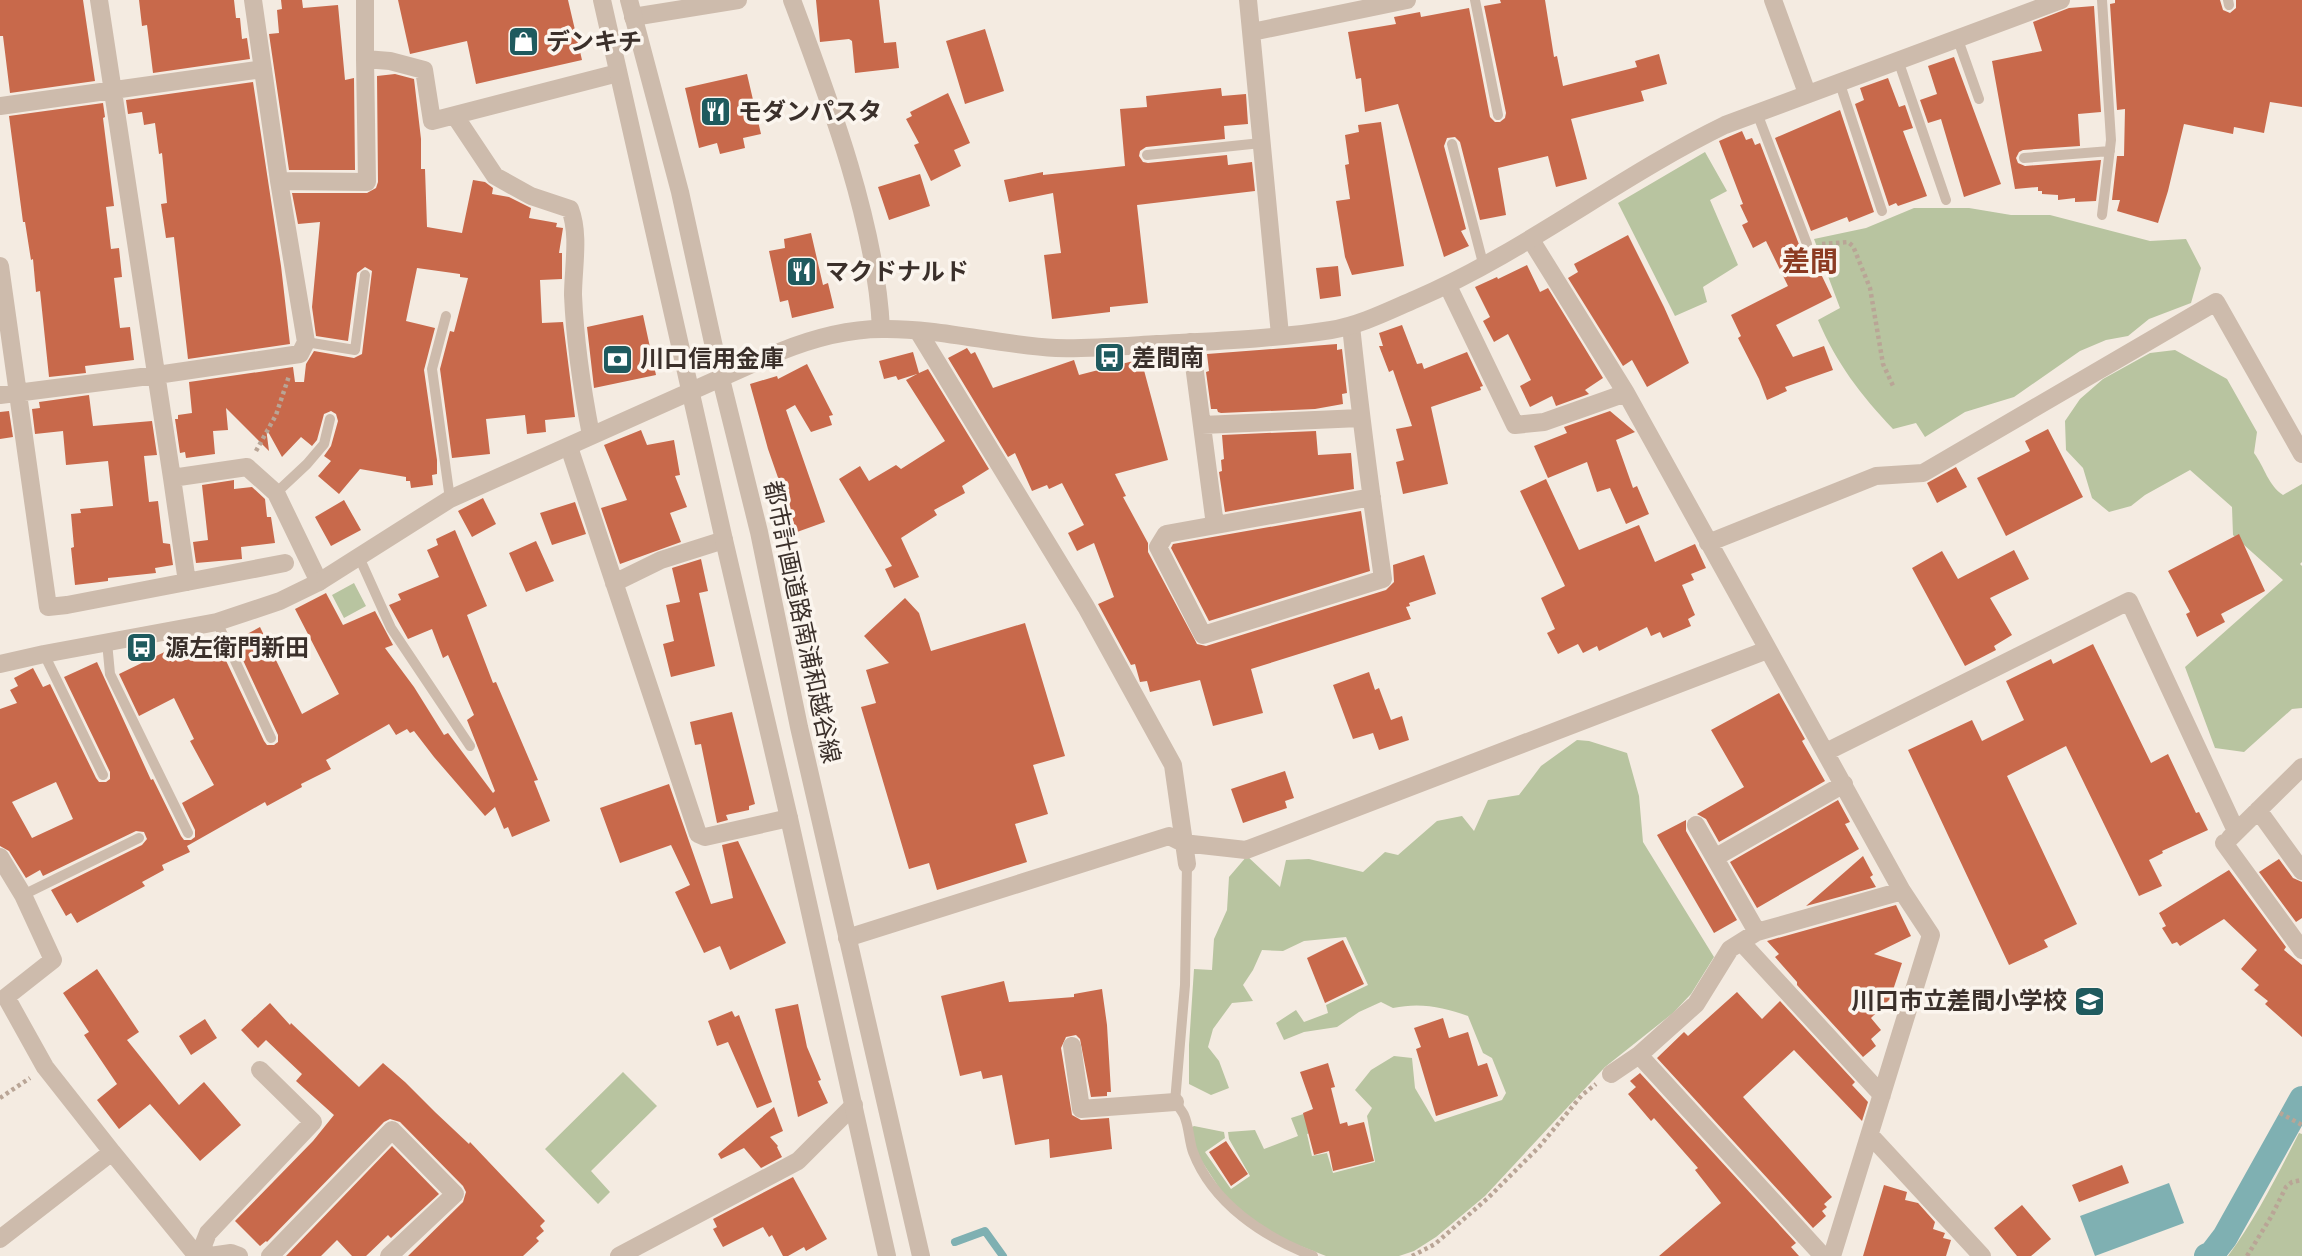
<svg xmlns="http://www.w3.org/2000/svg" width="2302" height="1256" font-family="Barlow,'Noto Sans JP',sans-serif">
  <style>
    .green { fill: #b8c4a0 }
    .water { fill: #7fb0b2 }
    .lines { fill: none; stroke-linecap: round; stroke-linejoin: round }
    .stream { stroke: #7fb0b2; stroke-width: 8 }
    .canal { stroke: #7fb0b2; stroke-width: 26 }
    .building { fill: #c8694b; fill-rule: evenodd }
    .path { stroke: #b9a596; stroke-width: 4.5; stroke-dasharray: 3.5 3.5; stroke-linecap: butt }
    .service { stroke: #cdbbac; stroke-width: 10 }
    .minor { stroke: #cdbbac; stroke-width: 18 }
    .tertiary { stroke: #cdbbac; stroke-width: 18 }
    .labels { text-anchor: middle; stroke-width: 7; stroke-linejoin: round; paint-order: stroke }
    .poi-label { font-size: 24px; font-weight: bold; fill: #3b302b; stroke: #fbf5ee; text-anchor: start }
    .street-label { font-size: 24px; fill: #3b302b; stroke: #fbf5ee }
    .quarter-label { font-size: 28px; font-weight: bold; fill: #8c3b22; stroke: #fbf5ee }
  </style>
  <rect width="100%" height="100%" fill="#f4ebe1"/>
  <path class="green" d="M1705 152 1727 191 1710 200 1738 265 1703 287 1707 302 1675 316 1618 203Z
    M1914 208H1969L2011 215H2050L2150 241 2186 239 2201 268 2191 303 2149 319 2128 336 2106 340 2080 351 2014 397 1965 412 1925 437 1916 423 1893 429C1860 394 1837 364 1818 320L1840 308 1814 239 1866 228Z
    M2175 350 2227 379 2257 432 2254 453C2265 468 2268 485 2283 495L2302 484V562L2300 564 2302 566V708L2292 709 2244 752 2215 748 2185 667 2283 580 2233 535 2232 507 2190 470 2145 495 2131 506 2109 512 2092 498 2083 468 2066 450 2065 421 2080 399 2103 379 2150 353Z
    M354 583 366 606 344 618 332 595Z
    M1577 740 1589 741 1627 753 1639 796 1643 842 1714 957 1691 994 1673 1013 1605 1067 1485 1196 1436 1237 1414 1251 1399 1256H1326L1277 1237 1229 1203 1197 1154 1190 1128 1194 1126 1224 1132 1225 1138 1205 1152 1231 1189 1250 1176 1229 1139 1228 1132 1255 1130 1264 1149 1298 1136 1291 1118 1322 1108 1320 1130 1307 1134 1312 1156 1327 1153 1333 1173 1375 1162 1367 1116 1372 1108 1355 1090 1371 1070 1394 1056 1412 1058 1415 1088 1435 1122 1502 1100 1506 1093 1492 1058 1483 1053 1468 1016C1443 1007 1420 1002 1393 1008L1381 1002 1359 1012 1337 1027 1304 1032 1284 1040 1276 1023 1296 1010 1304 1022 1328 1013 1326 1005 1368 985 1346 937 1304 941 1283 951 1262 950 1253 970 1243 985 1253 1001 1232 1003 1213 1029 1208 1047 1219 1061 1229 1088 1211 1095 1189 1084V1045L1194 969 1212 970 1214 939 1227 910 1229 877 1247 856 1280 887 1286 860 1309 859 1363 872 1385 852 1398 855 1437 821 1462 816 1474 831 1488 800 1519 795 1541 766Z
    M623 1072 657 1106 591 1171 610 1192 598 1204 545 1149Z
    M2299 1133 2302 1134V1256H2228C2256 1218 2277 1176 2299 1133Z"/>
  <path class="water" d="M2169 1183 2184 1223 2095 1256 2080 1216Z"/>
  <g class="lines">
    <path class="stream" d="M955 1242 985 1231 1003 1256"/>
    <path class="canal" d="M2207 1256 2212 1254 2225 1237 2302 1099"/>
  </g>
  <path class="building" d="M0 0H83L95 81 10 93 3 36H0Z
    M139 0H234L236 18H240L242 39 247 38 250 59 153 73 147 25 142 26Z
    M281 0H302L303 8 338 5 345 80 354 78 355 170H289L269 34 279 33 277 10 282 9Z
    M398 0H568L582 60 476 84 467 41 410 54Z
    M816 0H879L884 43 896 42 899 68 855 73 852 41 849 39 820 42Z
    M1500 0H1545L1554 57 1557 56 1563 86 1637 67 1635 61 1659 54 1667 84 1641 91 1644 101 1571 119 1587 179 1556 187 1548 156 1498 168 1506 215 1480 220 1460 142 1455 137 1447 138 1444 146 1466 229 1461 231 1469 246 1444 257 1398 104 1365 112 1361 78 1356 79 1348 32 1396 24 1394 17 1420 12 1421 17 1469 8 1490 117 1495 122H1500L1505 118 1506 113 1484 6 1501 3Z
    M2115 0H2220L2223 10 2230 13 2236 8V0H2302V107L2270 102 2264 133 2234 127 2233 134 2184 124 2168 191 2158 223 2117 211 2120 200H2112L2117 156H2124L2125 109 2117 110 2110 4 2115 3Z
    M2094 6 2101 112 2078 114 2080 146 2023 150 2019 152 2016 158 2018 163 2025 166 2101 160 2096 201 2075 202V198L2058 200V195L2042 194V191H2038V187L2015 189 1992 61 2042 51 2033 22 2069 8Z
    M985 29 1004 91 965 104 946 41Z
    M1954 57 2001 184 1964 197 1941 119 1928 123 1920 100 1937 94 1928 66Z
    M395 74 414 79 421 139V169H425L427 227 462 233 473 180 485 182 493 188 492 194 509 197 531 208 529 218 557 223 556 227 563 228 559 253H562V279L540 280 542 323 563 322 575 417 545 420 546 432 527 434 525 415 486 419 490 454 452 458 440 369 450 331 454 332 468 278 460 277V274L417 268 406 321 435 328 424 370 437 460V474L432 475 433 485 411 488 410 481H406V477L360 469 339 494 318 476 331 461 324 456 331 446 338 421 336 414 331 411 324 414 317 440 312 446 301 437 282 457 266 428 269 451 226 408 228 430 213 431 215 454 186 458 185 452 180 453 175 419H178V415L192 413 189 382 293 367 295 382H304L306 364 314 351 354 358 362 354 372 271 365 267 357 273 348 341 316 336 312 307 320 222 298 224 292 193H367L376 188 378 182 377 76Z
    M747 74 761 134 743 138 745 148 720 154 717 143 699 148 685 88Z
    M1888 78 1899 107 1905 105 1913 128 1903 131 1927 196 1898 206 1896 203 1889 206 1855 104 1864 100 1860 88Z
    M253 82 281 266 290 344 188 359 174 237 166 238 161 204 167 203 162 153 159 154 155 123 144 125 142 112 128 114 126 100Z
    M1221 88 1222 96 1246 94 1248 124 1224 126 1225 139 1146 147 1140 151 1139 156 1143 162 1148 163 1227 155 1228 165 1252 162 1255 191 1137 205 1148 303 1110 307V312L1052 319 1044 255 1061 253 1053 193 1009 202 1004 180 1043 172V175L1125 166 1120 109 1147 107 1146 96Z
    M948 93 970 143 954 150 961 166 931 181 914 145 919 143 906 119 912 116 910 112Z
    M103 103 105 117 103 118 114 206 106 207 111 249 119 248 122 277 114 278 120 328 130 327 134 360 85 366 86 373 49 377 40 291 36 292 33 259 31 260 25 222H23L9 116Z
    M1840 110 1874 212 1849 222 1847 217 1811 231 1775 138Z
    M1381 122 1404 266 1352 275 1345 257 1336 201 1350 199 1345 165 1349 164 1345 135 1359 132 1358 125Z
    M1742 131 1746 140 1752 138 1755 145 1760 143 1800 247 1805 252 1810 251 1832 297 1776 325 1793 357 1824 346 1833 370 1785 387 1787 391 1767 400 1759 379 1738 338 1741 336 1731 315 1788 286 1766 241 1753 248 1742 225 1748 222 1740 205 1743 204 1719 141Z
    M920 174 930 206 889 220 878 187Z
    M811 233 823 285 828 283 834 308 792 318 788 300 780 302 769 251 785 248 784 239Z
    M1628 235 1664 307 1689 363 1647 387 1632 360 1623 366 1568 278 1578 272 1574 264Z
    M1527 265 1540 292 1548 288 1603 378 1585 390 1589 394 1556 406 1552 396 1530 407 1520 386 1531 380 1508 334 1494 342 1483 321 1490 317 1475 287 1497 277 1498 279Z
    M1338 266 1341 296 1320 299 1316 268Z
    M643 315 656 375 594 388 587 327Z
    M1402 325 1417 364 1422 363 1424 369 1467 352 1483 386 1480 387 1481 390 1431 407 1448 484 1403 494 1396 462 1404 460 1396 429 1412 426 1393 370 1389 372 1379 346H1383L1379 333Z
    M1337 344V350L1342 349 1347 393 1342 394 1343 404 1315 409 1221 413 1218 412 1217 409H1211L1206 372 1209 371 1207 354Z
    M967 348 971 354 975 352 993 388 1074 360 1079 375 1141 359 1168 460 1115 474 1126 496 1123 497 1148 543V552L1197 644 1206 646 1386 590 1394 582 1393 565 1424 555 1436 594 1409 603 1410 606 1406 607 1411 619 1251 669 1263 713 1213 726 1200 680 1150 692 1147 681 1140 682 1135 664 1131 665 1098 604 1114 597 1094 543 1077 551 1068 533 1084 525 1062 483 1049 489 1047 485 1032 491 1015 453 1008 457 948 358Z
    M913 352 919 373 928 369 989 469 962 486 965 493 934 510 937 515 901 538 919 577 894 588 885 569 892 566 839 479 860 466 869 481 896 465 901 469 945 441 906 380 917 374 898 380 896 376 884 379 879 361Z
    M807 364 833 415 829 416 832 425 811 432 795 405 786 410 825 522 797 532 768 449 750 384 777 376 778 379Z
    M89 395 93 426 152 421 157 455 144 456 149 502 158 501 163 543 170 544 173 565 155 568 156 573 108 578V581L75 585 71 548 74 547 71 514 81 513 80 509 113 506 108 461 66 465 63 431 35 434 32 409 40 408 39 402Z
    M9 411 13 437 0 439V412Z
    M1610 411 1635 432 1616 440 1633 488 1637 486 1649 514 1626 524 1610 488 1597 492 1587 462 1548 478 1534 446 1567 433 1564 427Z
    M2048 429 2083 497 2006 536 1977 478 2030 451 2025 441Z
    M641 430 647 445 674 440 680 475 675 476 687 507 670 513 681 542 620 564 601 508 627 500 604 445Z
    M1316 431 1318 455 1351 453 1354 489 1225 512 1219 472 1222 471 1221 460 1224 459 1222 435Z
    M1956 467 1967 487 1937 503 1927 483Z
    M1546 479 1579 550 1639 525 1655 562 1695 544 1706 568 1691 574 1694 580 1682 585 1695 615 1688 619 1691 626 1663 638 1660 632 1651 636 1647 627 1599 651 1597 646 1583 653 1578 644 1558 654 1547 633 1555 629 1541 598 1565 586 1520 491Z
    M234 480V489L252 487 265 499 267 517H271L275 543 241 547 242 559 196 563 193 542 208 540 202 485Z
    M483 498 496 524 472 537 458 511Z
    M344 500 361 530 331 546 315 517Z
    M575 502 586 534 552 545 540 513Z
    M1361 511 1370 571 1209 621 1171 548 1173 544Z
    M455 530 487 606 467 615 493 683 496 682 538 780 534 781 550 821 512 837 508 827 504 829 495 807 485 816 434 757 414 731 410 733 407 729 396 735 389 724 326 760 331 769 301 784 302 787 267 806 265 802 187 846 190 852 162 865 164 870 142 882 145 886 77 923 71 913 66 916 51 890 142 845 147 839 144 832 136 831 43 876 40 870 26 878 9 851 0 846V709L17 703 10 690 18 686 14 678 33 668 43 687 50 684 96 778 99 782H106L110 779V772L64 677 97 662 151 780 153 779 181 836 184 840H191L195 837V830L182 803 214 785 190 741 194 739 174 698 139 716 119 674 179 645 183 654 213 638 218 649 220 648 264 741 267 745H274L278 742V735L234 641 260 627 302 714 339 694 295 609 326 593 343 625 375 611 393 645 385 648 414 687 444 735 448 733 493 793 495 791 467 720 474 715 448 655 443 658 432 629 408 639 389 605 401 600 398 594 439 577 427 550 438 545 436 539ZM56 782 73 819 32 838 12 802Z
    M2239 534 2265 591 2221 614 2225 622 2197 637 2186 614 2190 612 2168 571Z
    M536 541 554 581 526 592 509 553Z
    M2014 550 2029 579 1990 598 2012 635 1994 646 1996 650 1965 666 1912 568 1942 551 1958 579Z
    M701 559 708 591 699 593 715 666 671 677 663 644 674 641 666 605 680 602 672 568Z
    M905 598 919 613 931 651 1025 623 1065 756 1033 765 1048 814 1015 824 1027 862 937 890 929 863 909 869 861 707 876 703 866 670 889 663 864 636Z
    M2093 644 2151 763 2168 754 2196 813 2199 812 2208 830 2162 851 2163 853 2149 860 2162 886 2139 896 2066 746 2007 776 2077 924 2044 940 2048 947 2009 965 1908 750 1972 720 1982 741 2024 720 2006 681 2051 659 2053 664Z
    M1369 672 1375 690 1379 688 1391 720 1402 716 1409 740 1379 750 1373 733 1353 739 1333 685Z
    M1779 693 1805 739 1802 741 1825 781 1719 842 1706 819 1697 814 1744 787 1711 730Z
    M732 712 755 804 749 806V810L726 815 728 820 717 823 701 744 695 745 690 722Z
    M1285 771 1294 798 1285 801 1287 808 1243 823 1231 789Z
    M669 784 711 904 733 898 722 845 738 841 786 943 730 970 720 946 704 953 675 892 690 885 671 845 620 863 600 808Z
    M1838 800 1850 822 1845 824 1859 849 1757 908 1730 862Z
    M1686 820V831L1737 920 1714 933 1657 835Z
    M1863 856 1873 875 1870 877 1876 887 1806 906Z
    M2279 859 2293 878 2302 882V918L2296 922 2259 872Z
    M2229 870 2286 947 2284 950 2302 965V1037L2265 1004 2268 1001 2254 990 2259 985 2241 969 2257 950 2224 919 2180 946 2177 942 2172 944 2162 928 2166 926 2159 913Z
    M1896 905 1911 936 1874 954 1902 963 1890 999 1871 1018 1881 1030 1871 1039 1876 1046 1863 1057 1797 985V982L1775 957 1779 954 1767 941Z
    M1343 940 1364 984 1325 1003 1307 958Z
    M97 969 139 1032 127 1040 179 1105 204 1082 241 1125 200 1161 150 1104 119 1129 97 1100 117 1084 84 1035 89 1032 63 993Z
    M1004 981 1009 1002 1074 997V994L1102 989 1107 1025 1111 1092H1107V1096L1091 1097 1080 1039 1076 1035 1066 1037 1061 1048 1072 1115 1081 1120 1109 1118 1112 1149 1050 1158 1049 1139 1015 1145 1002 1075 983 1079 981 1071 960 1076 941 996Z
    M1737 992 1762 1019 1780 1001 1855 1082 1852 1085 1868 1102 1862 1121 1794 1050 1743 1097 1832 1197 1824 1204 1827 1207 1822 1211 1826 1216 1813 1228 1657 1058 1684 1032 1688 1036Z
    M270 1003 290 1025 291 1023 359 1087 383 1063 405 1082 435 1112 469 1144 470 1142 545 1221 540 1226 544 1231 536 1238 539 1241 523 1256H408L463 1202 466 1192 463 1186 400 1122 390 1119 384 1122 267 1242 266 1241 260 1246 235 1221 313 1141 334 1115 296 1081 302 1074 266 1040 258 1048 241 1030Z
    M798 1004 807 1047 821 1080 818 1081 828 1103 798 1117 775 1009Z
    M732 1011 735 1017 739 1015 772 1102 757 1108 728 1042 717 1046 708 1021Z
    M1443 1018 1449 1038 1468 1032 1478 1066 1487 1063 1498 1096 1436 1116 1416 1049 1421 1047 1414 1028Z
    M205 1019 217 1038 191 1055 179 1036Z
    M1328 1063 1335 1087 1331 1088 1340 1124 1347 1122 1348 1126 1364 1122 1374 1161 1333 1171 1329 1151 1314 1155 1303 1113 1313 1109 1300 1072Z
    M1640 1073 1796 1243 1791 1247 1799 1256H1659L1721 1203 1695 1170 1698 1168 1654 1118 1651 1121 1628 1094 1636 1087 1630 1081Z
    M774 1107 783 1131 770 1137 778 1146 777 1147 782 1157 761 1168 744 1148 721 1159 718 1154Z
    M1226 1141 1248 1174 1231 1186 1209 1152Z
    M392 1146 439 1194 391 1238 388 1235 366 1256H352L337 1240 321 1256H286Z
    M2122 1165 2129 1183 2079 1202 2072 1185Z
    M793 1177 827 1239 806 1251 804 1247 788 1256H783L772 1235 769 1237 763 1227 723 1247 713 1229 717 1227 713 1219Z
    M1884 1185 1907 1192 1905 1200 1918 1203 1935 1222 1933 1229 1945 1233 1943 1238 1951 1240 1946 1256H1863Z
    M2022 1205 2051 1239 2031 1256H2017L1994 1228Z"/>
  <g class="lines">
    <path class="path" d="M1822 244 1848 242 1853 246 1870 288 1883 364 1894 388
      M256 451 276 415 289 376
      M0 1098 30 1078
      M2280 1113 2302 1125
      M1412 1256 1435 1244 1488 1198 1539 1147 1582 1095 1596 1084
      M2247 1256 2271 1217 2286 1187 2292 1182 2302 1180"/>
    <path class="service" d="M1475 0 1498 115
      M2228 0 2229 5
      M1957 37 1979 99
      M1898 60 1946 200
      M1839 81 1882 211
      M1757 113 1807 244
      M1452 144 1484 267
      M1147 155 1261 143
      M2024 158 2110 151
      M2102 215 2111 140 2102 0
      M446 316 432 369 450 499
      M306 342 355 350 365 275
      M276 493 307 464 324 444 330 419
      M359 557 391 628 470 746
      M217 622 271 738
      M107 642 110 674 188 833
      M44 654 103 775
      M1187 864 1185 985 1175 1102C1178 1106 1182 1111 1184 1115 1189 1126 1189 1141 1193 1152 1213 1204 1264 1237 1313 1256
      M23 895 139 838"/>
    <path class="minor" d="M99 0 172 478 247 467 276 493 319 582
      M365 0V59L390 61 424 70 432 121 618 73
      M792 0C829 99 876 223 881 329
      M1248 0 1280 335
      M1773 0 1807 93
      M633 17 738 0
      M1252 32 1407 0
      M0 106 263 69
      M455 116 495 176 531 196 570 209C580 235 573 268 573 295 575 342 582 389 591 435
      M279 181 367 182 365 59
      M1531 240 1626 393 1902 891 1931 935 1832 1256
      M0 266 48 607 67 605 285 563
      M1448 286 1515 425 1544 422 1626 393
      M1351 326C1360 411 1371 495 1383 579L1203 635 1158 547 1166 534 1372 497
      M918 331 1086 607 1173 765 1187 864
      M1191 342 1215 525
      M0 395 157 375 300 354 306 342 279 181 253 0
      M1202 425 1360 418
      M569 447 698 834 705 837 789 818
      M172 478 187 582
      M1708 543 1876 476 1923 473 2216 302 2302 454
      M614 583 661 560 724 540
      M1826 752 2129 601 2236 831
      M2258 810 2302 871
      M1696 825 1757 932
      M2230 838 2302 767
      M2224 843 2302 950
      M0 857 23 895 53 960 6 997 45 1067 112 1152
      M1716 857 1844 784
      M847 938 1169 836 1183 843 1246 850 1767 650
      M1742 943 1882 1095
      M1072 1046 1081 1109 1175 1102
      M1611 1074 1639 1055
      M1870 1135 1982 1256
      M0 1239 112 1152 197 1256
      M199 1256 208 1233 313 1122 260 1070
      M210 1256 231 1253 239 1256
      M270 1256 392 1130 455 1194 389 1256
      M619 1256 798 1161 854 1105
      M1823 1256 1639 1055 1696 1004 1730 949 1757 932 1902 891"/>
    <path class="tertiary" d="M602 0 724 540 789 818 887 1256
      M629 0 680 192 721 379 759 532 799 727 921 1256
      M0 664 44 654 217 622 280 601 319 582 450 499 779 352C811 339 848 329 882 329 940 328 998 345 1056 348 1089 349 1124 346 1157 344 1215 341 1274 339 1331 330 1361 325 1388 311 1416 299 1525 252 1618 177 1725 125L2061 0"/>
  </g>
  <defs>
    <symbol id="shop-square" viewBox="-11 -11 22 22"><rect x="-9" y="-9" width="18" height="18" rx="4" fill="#1f5a5e" stroke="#fbf5ee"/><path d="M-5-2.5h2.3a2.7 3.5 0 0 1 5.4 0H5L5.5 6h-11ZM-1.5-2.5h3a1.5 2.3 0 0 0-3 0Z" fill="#fff"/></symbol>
    <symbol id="restaurant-square" viewBox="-11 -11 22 22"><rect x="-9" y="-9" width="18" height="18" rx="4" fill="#1f5a5e" stroke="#fbf5ee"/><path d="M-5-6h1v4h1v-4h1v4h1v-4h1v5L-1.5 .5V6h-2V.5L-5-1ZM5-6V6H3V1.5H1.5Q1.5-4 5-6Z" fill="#fff"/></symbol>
    <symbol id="bus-square" viewBox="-11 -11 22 22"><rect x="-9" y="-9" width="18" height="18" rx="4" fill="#1f5a5e" stroke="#fbf5ee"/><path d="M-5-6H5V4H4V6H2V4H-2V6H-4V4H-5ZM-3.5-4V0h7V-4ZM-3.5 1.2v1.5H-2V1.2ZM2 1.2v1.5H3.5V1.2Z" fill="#fff"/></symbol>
    <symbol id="bank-square" viewBox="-11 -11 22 22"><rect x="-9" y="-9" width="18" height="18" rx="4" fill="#1f5a5e" stroke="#fbf5ee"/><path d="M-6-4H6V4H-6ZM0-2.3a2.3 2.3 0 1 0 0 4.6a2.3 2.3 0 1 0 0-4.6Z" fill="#fff"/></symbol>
    <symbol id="school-square" viewBox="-11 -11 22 22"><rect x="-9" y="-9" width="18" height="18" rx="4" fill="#1f5a5e" stroke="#fbf5ee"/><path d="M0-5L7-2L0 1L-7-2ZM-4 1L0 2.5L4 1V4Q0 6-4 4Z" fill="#fff"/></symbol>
  </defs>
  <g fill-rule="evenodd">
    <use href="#shop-square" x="506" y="24" width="35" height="35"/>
    <use href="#restaurant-square" x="698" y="94" width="35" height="35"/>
    <use href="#restaurant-square" x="784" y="254" width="35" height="35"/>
    <use href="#bus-square" x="1092" y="340" width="35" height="35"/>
    <use href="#bank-square" x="600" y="342" width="35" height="35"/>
    <use href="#bus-square" x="124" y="630" width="35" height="35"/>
    <use href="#school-square" x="2072" y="984" width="35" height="35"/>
  </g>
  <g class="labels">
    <g class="poi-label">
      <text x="546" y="50">デンキチ</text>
      <text x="738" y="120">モダンパスタ</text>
      <text x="825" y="280">マクドナルド</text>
      <text x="1132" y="366">差間南</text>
      <text x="640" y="367">川口信用金庫</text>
      <text x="165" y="656">源左衛門新田</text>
      <text x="2067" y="1009" text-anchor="end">川口市立差間小学校</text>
    </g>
    <g class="street-label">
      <text transform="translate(802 622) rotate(78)" y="8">都市計画道路南浦和越谷線</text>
    </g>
    <g class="quarter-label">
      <text x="1810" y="271">差間</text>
    </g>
  </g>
</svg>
